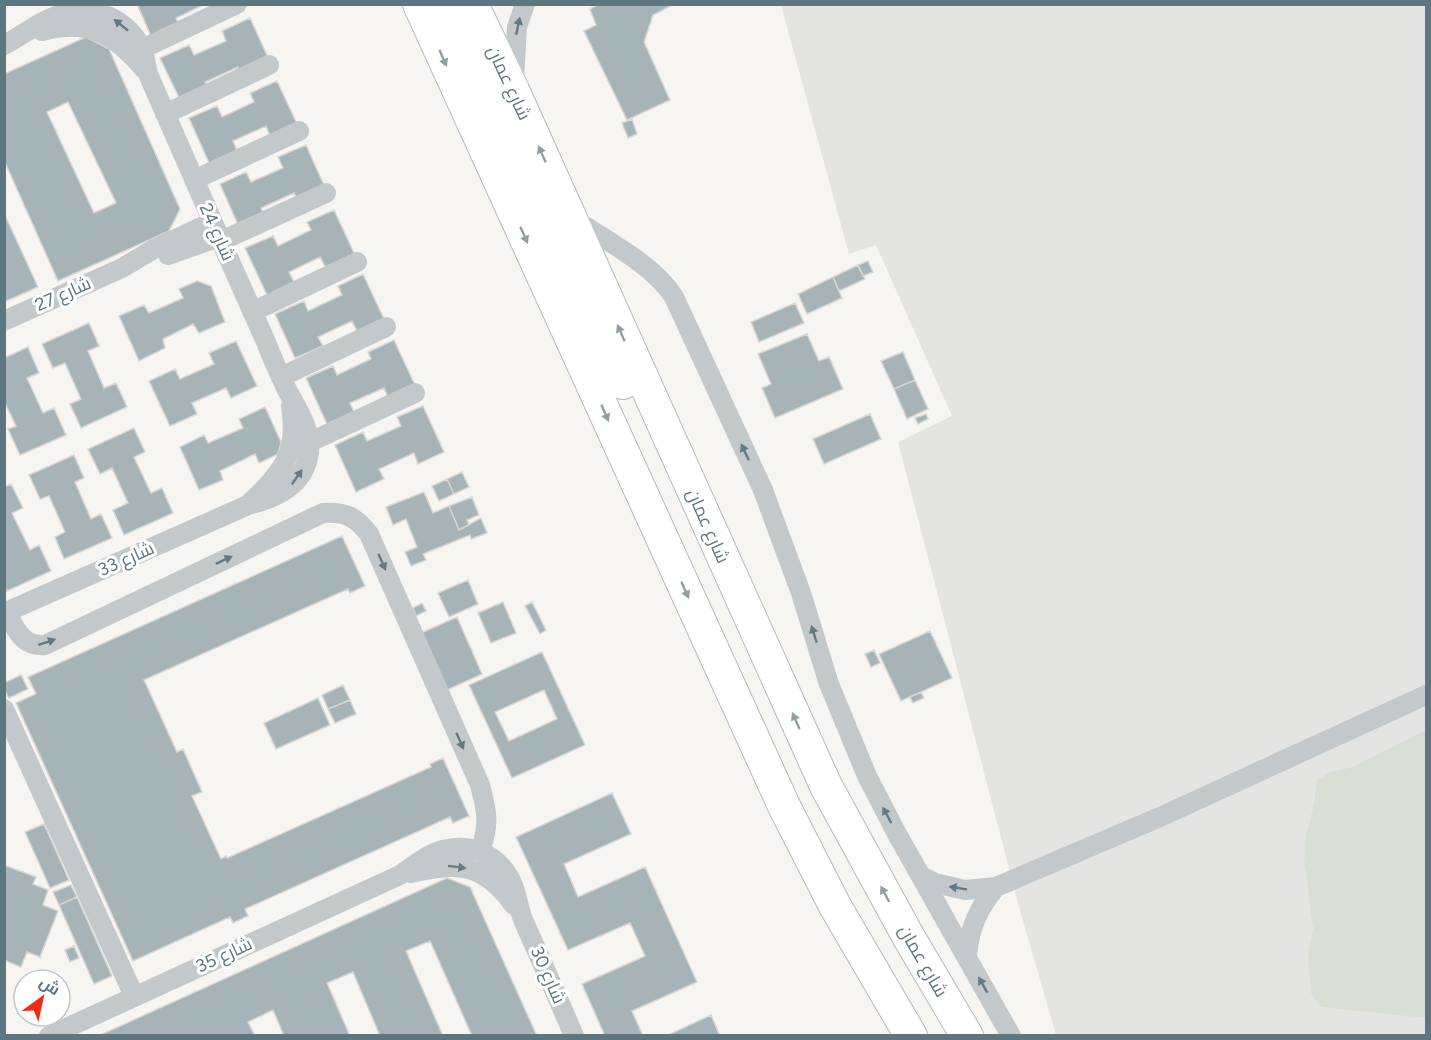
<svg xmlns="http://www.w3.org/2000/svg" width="1431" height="1040" font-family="Figtree,Cairo,sans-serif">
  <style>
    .built { fill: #e4e5e3 }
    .green { fill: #d8ded3 }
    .building { fill: #a6b3b7; stroke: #d7d7d5; stroke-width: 1.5; fill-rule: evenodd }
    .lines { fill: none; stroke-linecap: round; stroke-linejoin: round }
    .primary-casing { stroke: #b3babd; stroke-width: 34 }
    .street { stroke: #c3c8cb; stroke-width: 20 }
    .primary { stroke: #fff; stroke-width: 32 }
    .oneway { fill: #637a84 }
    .oneway2 { fill: #8e9fa6 }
    .labels { text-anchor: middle; stroke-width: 6; stroke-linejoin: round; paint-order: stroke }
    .street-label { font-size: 18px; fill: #5e7680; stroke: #fff }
  </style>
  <rect width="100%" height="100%" fill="#f6f5f2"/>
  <path class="built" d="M781 5H1426V1035H1056L1019 907 898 442 952 416 876 245 849 254Z"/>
  <path class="green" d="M1426 730V1018L1321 1007 1311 993 1308 956 1313 929 1304 858 1306 836 1314 804 1317 780 1330 772 1353 767Z"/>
  <path class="building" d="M137 4H205L176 18 179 24 151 36Z
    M599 4H674L653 15 644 42 670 100 627 120 584 31 596 25 590 9Z
    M250 18 271 64 242 77 238 67 205 82 210 92 182 104 160 58 189 45 194 55 226 41 222 31Z
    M86 37 109 49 180 209 169 231 58 281 4 160V74ZM68 102 116 203 94 213 47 112Z
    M277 81 298 126 271 138 266 126 233 141 238 153 210 165 189 118 217 106 222 117 254 102 250 93Z
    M632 119 637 134 628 138 622 123Z
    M306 145 327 192 299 204 294 193 261 208 265 218 240 229 220 184 246 172 251 182 283 168 278 157Z
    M334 210 355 255 326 268 320 257 289 272 294 282 267 295 245 248 273 236 278 246 311 230 307 222Z
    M4 213 38 287 4 302Z
    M868 261 873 272 863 276 858 265Z
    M858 265 865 279 839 291 833 277Z
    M363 274 384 319 357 331 352 321 318 337 323 346 295 358 275 314 304 301 308 311 342 295 338 286Z
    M833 277 842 298 807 314 798 294Z
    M197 281 211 286 225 322 199 333 193 324 163 339 165 348 139 361 119 316 144 305 149 313 183 298 179 289Z
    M795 303 804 323 759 342 751 322Z
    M89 323 99 346 88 351 104 388 116 383 127 407 81 428 70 404 81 399 65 363 53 368 42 344Z
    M807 334 819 361 829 357 843 389 775 418 762 388 771 384 758 354Z
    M394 340 415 385 388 397 384 388 350 403 354 412 327 424 306 378 333 366 337 375 371 359 368 352Z
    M236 341 257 386 231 398 226 388 192 403 197 414 170 426 149 381 175 369 180 379 214 364 209 353Z
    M28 347 39 373 27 378 43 413 54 408 66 435 20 455 8 429 16 426 4 401V358Z
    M903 352 915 380 894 389 881 361Z
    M915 380 928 409 907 419 894 389Z
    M423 406 444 452 418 464 414 453 379 469 384 479 356 492 335 445 363 432 367 441 401 426 397 417Z
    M265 407 281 442 278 454 259 463 255 454 220 471 223 480 199 490 180 447 204 435 208 443 243 428 239 419Z
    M870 414 881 439 824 464 813 439Z
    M926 414 928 419 918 424 915 418Z
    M134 428 145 452 134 457 151 493 162 488 173 513 124 535 113 510 128 503 112 468 100 474 88 449Z
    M74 455 84 478 75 482 91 519 101 514 112 538 64 559 55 537 65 532 49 496 40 499 29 475Z
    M462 472 469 487 454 494 447 479Z
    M447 479 454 494 439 501 432 486Z
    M11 484 23 508 12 513 30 550 39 545 51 571 7 591 4 585V487Z
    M424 492 433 513 449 506 459 530 481 518 487 533 471 539 470 535 423 554 426 560 411 566 405 552 417 547 406 519 393 525 386 507Z
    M472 497 479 515 467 520 469 525 459 530 449 506Z
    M342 536 365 586 350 593 348 589 144 680 177 752 183 749 202 792 192 796 221 859 226 856 227 858 431 767 430 764 443 758 469 816 453 823 450 817 245 909 248 916 233 923 230 917 133 961 16 703 36 694 28 677Z
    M468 580 478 604 449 617 438 593Z
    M503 602 516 633 491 643 478 613Z
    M532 602 546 630 540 634 525 606Z
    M422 603 426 611 416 616 413 608Z
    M457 617 482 674 447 690 421 633Z
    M930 631 952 678 901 701 879 654Z
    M874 650 880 663 871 667 865 654Z
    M542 652 585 745 512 778 469 685ZM544 690 557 719 509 741 495 712Z
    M21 675 28 689 9 698 4 689V683Z
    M343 685 350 700 328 709 322 695Z
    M921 692 924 698 913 703 910 697Z
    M318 698 330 725 276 749 264 723Z
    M350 700 356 714 335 723 328 709Z
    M612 793 631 834 564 864 578 897 645 867 697 982 632 1011 643 1036H605L582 984 645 956 630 923 568 950 516 837Z
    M44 824 69 880 50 888 25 832Z
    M4 865 36 877 33 884 48 890 43 905 58 911 40 957 27 952 21 967 6 961 4 965Z
    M447 878 470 887 537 1036H472L430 941 406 951 443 1036H380L353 972 327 983 350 1036H284L273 1010 248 1022 255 1036H98Z
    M71 885 77 897 59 905 53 892Z
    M77 897 112 976 94 984 59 905Z
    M74 946 79 958 70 962 65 950Z
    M711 1015 720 1036H666Z"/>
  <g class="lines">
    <defs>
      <path id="primary" d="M419 4 784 806 835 906 911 1036
        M445 4 594 330 623 383
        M472 4 513 90 826 786 908 936 967 1036"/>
    </defs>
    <use href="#primary" class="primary-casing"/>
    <path class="street" d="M42 31C89 18 115 35 144 69
      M4 45C20 37 33 26 49 19 83 2 123 13 141 47 145 55 146 66 148 74 187 164 226 253 266 342 272 358 279 373 286 388 297 409 311 427 309 452 305 485 277 498 248 505L4 613
      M142 49 237 4
      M514 81 517 27 525 4
      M165 114 269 65
      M194 180 299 131
      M574 219C606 241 653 264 674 297L763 490 801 593 829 684 867 776 897 834 1011 1036
      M221 241 326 193
      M168 255 219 237
      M252 312 357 262
      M4 321 122 268 154 249 212 222
      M281 377 386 327
      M308 443 415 393
      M250 503C282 472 299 454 291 406
      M6 612C16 629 22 647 45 645L323 513C345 511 356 517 369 534L480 785C487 812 490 824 480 851
      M4 709 134 996
      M411 873C459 862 483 863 514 905
      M921 876 935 883 965 890 996 887 1160 817 1426 695
      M967 956C969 929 978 908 996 887
      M49 1036 400 875C413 866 428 854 443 850 468 843 494 853 507 874 517 888 517 906 524 922 541 960 558 998 574 1036"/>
    <use href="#primary" class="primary"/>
  </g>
  <defs><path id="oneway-solid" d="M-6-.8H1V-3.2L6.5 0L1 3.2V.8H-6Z" transform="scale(1.5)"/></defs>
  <g class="oneway">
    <use href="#oneway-solid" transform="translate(121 25) rotate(-141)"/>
    <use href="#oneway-solid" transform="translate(518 26) rotate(-78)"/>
    <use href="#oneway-solid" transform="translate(745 452) rotate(-115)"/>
    <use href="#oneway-solid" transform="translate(297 477) rotate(-55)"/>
    <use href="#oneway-solid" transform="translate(224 560) rotate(-25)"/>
    <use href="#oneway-solid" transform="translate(382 562) rotate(66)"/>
    <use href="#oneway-solid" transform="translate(814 634) rotate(-107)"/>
    <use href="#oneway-solid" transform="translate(47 642) rotate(-18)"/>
    <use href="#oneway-solid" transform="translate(460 741) rotate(66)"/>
    <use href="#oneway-solid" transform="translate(887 815) rotate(-118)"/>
    <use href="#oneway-solid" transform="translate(457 867) rotate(7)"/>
    <use href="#oneway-solid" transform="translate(958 888) rotate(-171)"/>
    <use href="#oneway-solid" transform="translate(983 985) rotate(-119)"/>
  </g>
  <g class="oneway2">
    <use href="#oneway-solid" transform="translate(443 58) rotate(66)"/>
    <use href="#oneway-solid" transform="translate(542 154) rotate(-114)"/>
    <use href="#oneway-solid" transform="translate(524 235) rotate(66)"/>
    <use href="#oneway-solid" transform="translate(621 333) rotate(-114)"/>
    <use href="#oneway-solid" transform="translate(605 413) rotate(66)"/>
    <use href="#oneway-solid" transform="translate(685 590) rotate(66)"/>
    <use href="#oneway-solid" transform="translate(796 721) rotate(-114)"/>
    <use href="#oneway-solid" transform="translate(885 894) rotate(-118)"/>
  </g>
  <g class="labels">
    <g class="street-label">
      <text transform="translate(509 83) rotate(65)" y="6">شارع عمان</text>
      <text transform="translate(217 232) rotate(66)" y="6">شارع 24</text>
      <text transform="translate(63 294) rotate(-24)" y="6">شارع 27</text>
      <text transform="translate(708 526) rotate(66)" y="6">شارع عمان</text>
      <text transform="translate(126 559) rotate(-24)" y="6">شارع 33</text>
      <text transform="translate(224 955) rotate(-25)" y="6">شارع 35</text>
      <text transform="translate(923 961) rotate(60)" y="6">شارع عمان</text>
      <text transform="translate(548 975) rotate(66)" y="6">شارع 30</text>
    </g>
  </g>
  <rect width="1431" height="1040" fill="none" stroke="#5e7680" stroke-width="12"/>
  <g transform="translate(42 998) rotate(33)"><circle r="28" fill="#ffffff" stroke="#bfc8cc" stroke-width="1.5"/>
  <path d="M0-4.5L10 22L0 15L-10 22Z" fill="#f12917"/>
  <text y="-9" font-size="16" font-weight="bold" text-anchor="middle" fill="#5e7680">ش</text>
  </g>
</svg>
